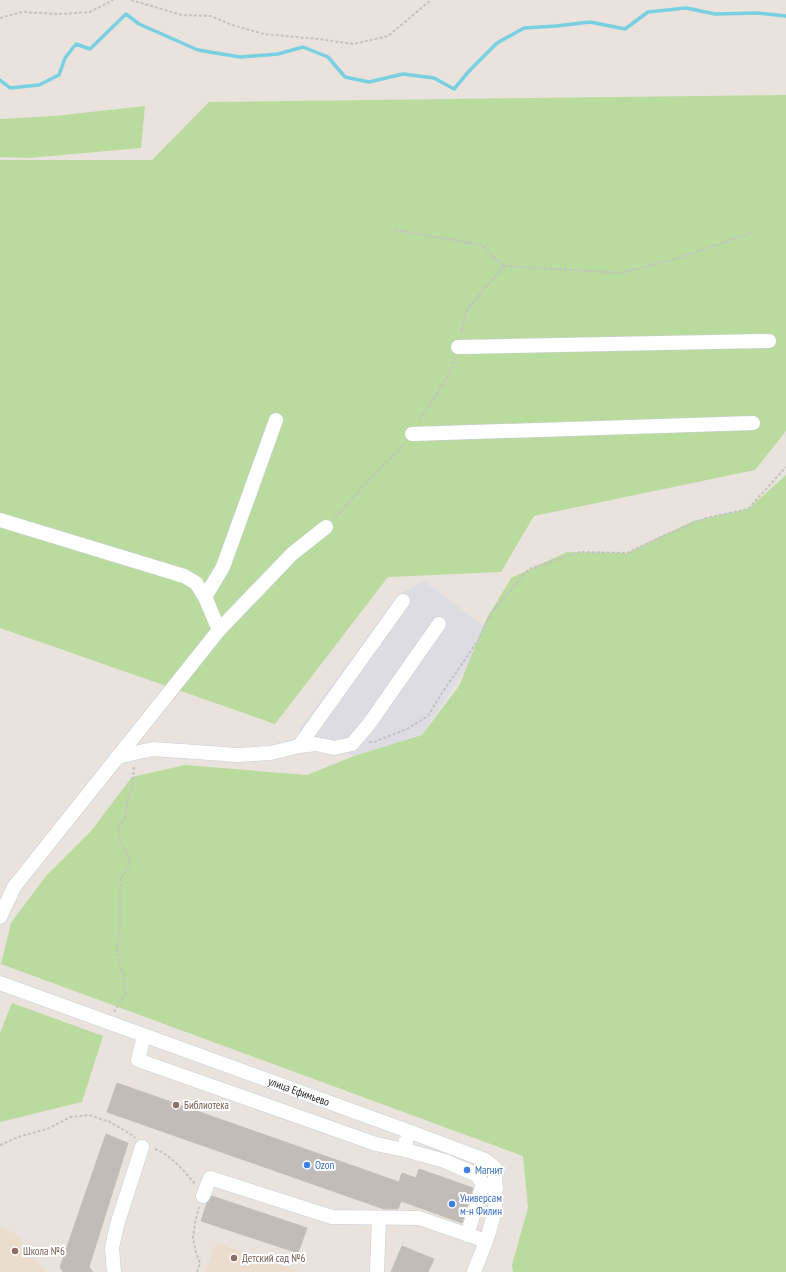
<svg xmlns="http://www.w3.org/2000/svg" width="786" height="1272" font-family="'PT Sans Narrow',sans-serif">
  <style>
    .industrial { fill: #dddce3 }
    .education { fill: #eaddcd }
    .green { fill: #b9db9e }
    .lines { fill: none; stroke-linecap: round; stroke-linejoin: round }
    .stream { stroke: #79d0e2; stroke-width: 3.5 }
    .building { fill: #c2bcb8; stroke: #c5beb6 }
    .minor-casing { stroke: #cacfd9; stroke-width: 15 }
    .path { stroke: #c3c3c3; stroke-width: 2; stroke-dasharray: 3 2; stroke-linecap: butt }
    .minor { stroke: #fff; stroke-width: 14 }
    .education-dot { fill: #8d6e63; stroke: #fff; stroke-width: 1.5 }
    .shop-dot { fill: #3f7fe0; stroke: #fff; stroke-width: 1.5 }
    .labels { text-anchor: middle; stroke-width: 4; stroke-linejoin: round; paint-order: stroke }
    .street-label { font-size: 11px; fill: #292929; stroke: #fff }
    .education-label { font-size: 11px; fill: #785e54; stroke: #fff; text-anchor: start }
    .shop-label { font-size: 11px; fill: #366cbe; stroke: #fff; text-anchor: start }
  </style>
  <rect width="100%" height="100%" fill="#eae2dc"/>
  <path class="industrial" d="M424 581 490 631 422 735 354 756 299 730 389 607 405 591Z"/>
  <path class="education" d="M0 1227 16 1234 46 1272H0Z
    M216 1243 300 1272H205Z"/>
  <path class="green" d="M786 95V431L755 470 534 516 501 572 388 577 275 724 0 628V160H152L209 102Z
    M145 106 141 148 28 158 0 157V119L55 116Z
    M786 475V1272H513L512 1265 528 1208 523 1156 1 964 11 923 46 876 91 831 132 777 185 765 307 775 354 756 422 735 459 686 486 620 511 578 567 552 627 553 693 521 748 509Z
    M12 1003 103 1036 82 1102 0 1122V1033Z"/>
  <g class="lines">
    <path class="stream" d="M0 80 10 88 39 85 59 75 65 58 76 44 90 49 126 14 139 24 198 50 240 57 278 54 303 47 328 57 345 77 369 82 403 74 434 78 454 89 470 70 497 43 524 28 556 26 590 22 625 29 648 12 686 8 715 14 757 13 786 16"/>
  </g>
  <path class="building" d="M117 1083 399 1182 402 1173 416 1178 419 1169 473 1188 462 1223 401 1201 398 1209H384L107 1112Z
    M106 1134 128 1143 89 1267 93 1272H63L60 1267Z
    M212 1196 307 1228 298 1253 201 1221 207 1203Z
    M402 1246 434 1259 428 1272H391Z"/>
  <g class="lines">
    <defs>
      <g id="minor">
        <path d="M458 347 769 341"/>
        <path d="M412 434 753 423"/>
        <path d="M0 520 184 576 196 583 205 597 219 630"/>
        <path d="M205 597 223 567 276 420"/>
        <path d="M299 746 316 744 334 748 352 744 369 724 439 624"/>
        <path d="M117 757 153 749 238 755 271 753 299 746 403 601"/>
        <path d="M0 917 14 887 219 630 292 554 326 527"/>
        <path id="s1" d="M0 983 408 1131 485 1160 495 1168C495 1181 496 1193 495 1206 492 1229 482 1251 474 1272"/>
        <path d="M144 1036 138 1060 376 1144 405 1150"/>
        <path d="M406 1141 405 1150 445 1161 477 1175 483 1184 496 1188"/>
        <path d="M203 1196 210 1178 332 1217 419 1218 486 1241"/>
        <path d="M467 1235 483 1184"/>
        <path d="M114 1272 112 1248 117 1225 142 1147"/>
        <path d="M377 1272 379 1218"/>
      </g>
    </defs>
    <use href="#minor" class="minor-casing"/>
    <path class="path" d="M131 0 182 15 211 16 232 25 264 34 318 39 353 44 388 36 431 0
      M0 18 22 12 59 14 90 12 113 0
      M395 230 482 245 504 266 467 310 461 334
      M504 266 621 273 675 259 751 233
      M420 420 451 371 455 358
      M335 518 366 483 405 444
      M369 742H374L407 729 428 716 440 696 479 639 490 614 529 569 580 552 627 553 663 536 706 518 748 509 786 467
      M114 1012 121 1001 125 996 124 975 119 963 117 944 120 929V899L121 878 128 868 130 860 120 839 118 828 125 817 127 801 133 784 134 765
      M0 1145 21 1136 47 1129 71 1117 89 1115 110 1122 132 1135 135 1138
      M155 1149C171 1155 184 1171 195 1184
      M197 1272 200 1263 196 1253 193 1238 195 1223 199 1207"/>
    <use href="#minor" class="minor"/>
  </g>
  <g class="education-dot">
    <circle cx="176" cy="1105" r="4"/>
    <circle cx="15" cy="1251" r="4"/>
    <circle cx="234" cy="1258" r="4"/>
  </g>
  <g class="shop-dot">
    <circle cx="307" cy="1165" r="4"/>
    <circle cx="467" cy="1170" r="4"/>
    <circle cx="452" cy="1204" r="4"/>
  </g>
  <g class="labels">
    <g class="street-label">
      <text dy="4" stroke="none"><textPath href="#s1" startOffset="318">улица Ефимьево</textPath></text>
    </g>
    <g class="education-label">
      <text x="184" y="1109">Библиотека</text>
      <text x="23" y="1255">Школа №6</text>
      <text x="242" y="1262">Детский сад №6</text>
    </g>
    <g class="shop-label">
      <text x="315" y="1169">Ozon</text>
      <text x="475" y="1174">Магнит</text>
      <text x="460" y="1202">Универсам<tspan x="460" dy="13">м-н Филин</tspan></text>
    </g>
  </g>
</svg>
